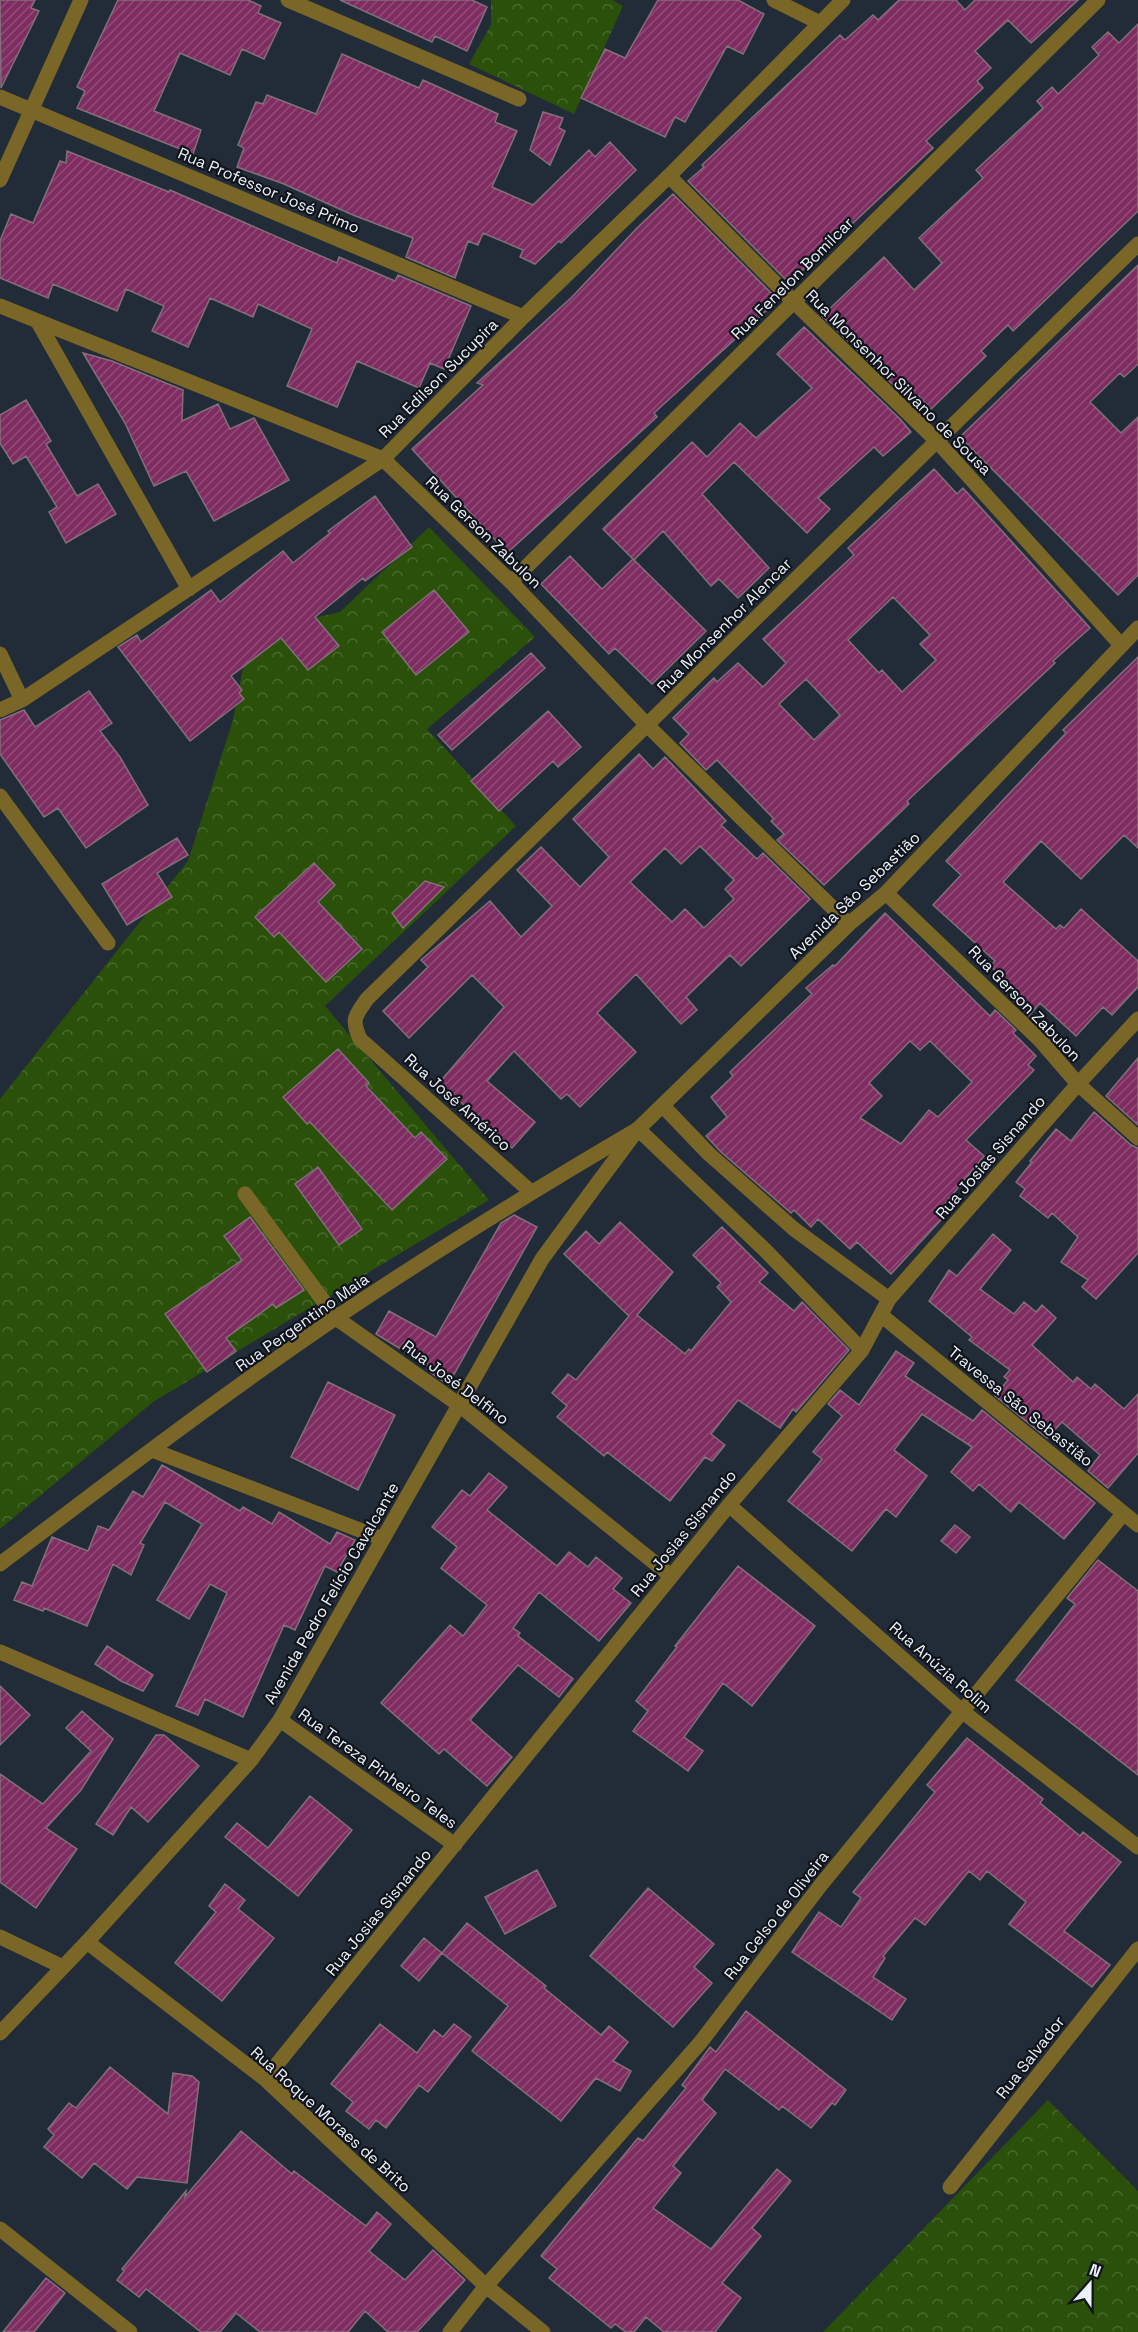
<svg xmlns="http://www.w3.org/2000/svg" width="1138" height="2332" font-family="'Space Grotesk',sans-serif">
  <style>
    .forest { fill: url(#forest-crowns) }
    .building { fill: url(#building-hatch); stroke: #82707a; stroke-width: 1.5; fill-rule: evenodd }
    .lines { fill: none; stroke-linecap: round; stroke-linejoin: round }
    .minor { stroke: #7a6728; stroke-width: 15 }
    .tertiary { stroke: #7a6728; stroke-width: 15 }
    .labels { text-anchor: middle; stroke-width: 4.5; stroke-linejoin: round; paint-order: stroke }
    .street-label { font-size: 16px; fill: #ecf2fb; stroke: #10141a }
  </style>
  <defs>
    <pattern id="forest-crowns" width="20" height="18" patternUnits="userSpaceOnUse" patternTransform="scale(1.5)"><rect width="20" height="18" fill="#2a500a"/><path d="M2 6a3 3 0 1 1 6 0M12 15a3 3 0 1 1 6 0" fill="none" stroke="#496a2f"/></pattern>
    <pattern id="building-hatch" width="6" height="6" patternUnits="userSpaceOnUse" patternTransform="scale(1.5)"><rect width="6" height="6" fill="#7f2c61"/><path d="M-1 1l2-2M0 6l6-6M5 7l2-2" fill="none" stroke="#914b79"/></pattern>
  </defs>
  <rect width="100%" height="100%" fill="#222c38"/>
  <path class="forest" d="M491 0H612L623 6 574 114 469 64 491 25Z
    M429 527 535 637 427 729 516 826 325 1006 489 1200 153 1402 0 1529V1099L188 861 233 720 250 632 340 612Z
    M1048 2100 1138 2191V2332H823Z"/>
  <path class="building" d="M0 0H35L31 8 39 11 1 88Z
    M118 0H248L261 6 258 13 281 23 264 59 242 49 230 75 180 53 154 111 201 130 193 154 77 108 85 91 77 87Z
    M340 0H472L487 7 467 51 435 36 432 42Z
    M658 0H738L764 14 743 54 727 46 685 122 675 117 665 137 581 98 605 49 625 58Z
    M899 0H956L965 10 975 0H1078L1031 43 1008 20 975 51 991 68 977 81 983 88 926 141 933 148 789 283 688 181 704 167 702 165 840 35 845 40 873 15 878 20Z
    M1138 24V211L1013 331 1008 325 981 351 986 356 931 409 919 396 912 403 822 316 884 257 914 290 942 263 919 238 983 178 976 170 1043 108 1037 101 1052 87 1058 94 1099 55 1092 47 1108 32 1119 43Z
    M342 54 419 88 423 80 498 114 495 122 517 131 492 187 533 205 589 150 595 157 610 142 636 170 561 243 559 241 535 264 520 257 523 250 483 233 478 245 468 241 455 278 406 257 413 238 353 215 284 184 237 167 244 148 238 145 256 102 263 104 267 95 316 114Z
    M543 112 563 118 559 128 565 131 550 165 530 150Z
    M67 151 169 192 170 190 337 263 339 257 395 281 398 275 471 306 444 369 430 363 419 388 357 361 337 407 287 386 312 329 258 304 253 317 210 298 188 347 152 331 164 306 126 289 117 311 53 284 48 298 0 278V241L11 214 33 223 60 161 66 163Z
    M673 194 778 300 654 413 657 417 507 553 412 449 483 385 477 383 572 297 637 228Z
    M1138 265V364L1124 377 1120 373 1090 402 1121 433 1138 417V575L1118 595 960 437Z
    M804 327 900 419 911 432 883 456 874 447 818 498 830 509 807 533 734 462 702 494 769 568 738 598 719 579 711 586 663 531 634 560 706 631 652 684 615 648 609 654 541 584 570 556 602 589 633 559 603 529 692 442 707 457 740 423 756 438 812 388 777 354Z
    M83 353 112 361 183 390 182 421 218 404 230 429 254 418 289 480 214 521 186 471 154 486 125 423Z
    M26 400 51 441 46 444 77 496 98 484 116 514 66 543 49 512 57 507 26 456 13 464 0 443V415Z
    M934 469 957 494 963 488 1090 628 1053 661 1055 663 907 801 909 804 824 885 777 840 784 834 771 821 774 819 717 760 706 770 680 743 689 734 673 718 714 678 717 682 738 663 763 687 786 663 763 639 854 555 848 548ZM893 597 930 635 920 644 936 660 902 692 882 670 879 673 848 640ZM806 679 840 715 814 740 779 704Z
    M375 496 412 547 365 581 363 578 315 617 339 646 308 670 281 638 231 676 242 690 239 693 244 699 190 741 118 647 137 635 141 642 211 590 220 602 283 551 293 563 330 533 328 531Z
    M434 590 469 632 416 675 382 632Z
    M531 653 545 668 452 750 438 735Z
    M1138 657V848L1124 835 1081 879 1041 841 1003 882 1056 929 1060 925 1064 928 1081 909 1138 961V987L1112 1015 1103 1007 1076 1036 1040 1003 1029 1016 1009 996 1016 989 990 966 995 961 933 905 961 875 946 861 1066 733 1063 730Z
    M89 691 112 723 100 731 120 757 148 805 86 848 58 808 44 817 0 754V720L24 710 35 727Z
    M548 711 581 747 558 767 553 761 499 811 471 781Z
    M639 754 653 769 665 757 726 821 721 825 757 859 763 853 810 899 741 966 730 955 686 997 697 1010 681 1024 636 974 597 1013 636 1052 580 1107 567 1094 561 1099 514 1051 487 1081 535 1122 512 1148 439 1083 504 1007 472 975 409 1038 383 1011 428 967 421 960 490 901 521 937 552 906 517 870 541 847 580 887 609 857 573 819ZM700 846 734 880 725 889 734 899 704 928 685 909 672 922 630 882 665 848 681 864Z
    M177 838 188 855 157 873 172 897 127 925 102 884Z
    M314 863 335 885 318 902 362 949 326 982 279 932 274 937 255 917Z
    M425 881 444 887 403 928 392 913Z
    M885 913 990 1016 995 1010 1016 1030 1013 1033 1036 1056 1028 1065 1034 1070 966 1140 984 1156 943 1206 949 1211 891 1274 857 1242 850 1249 818 1219 811 1227 794 1210 791 1213 721 1152 706 1136 727 1117 711 1097 733 1076 730 1072 812 994 806 988 833 965 835 966ZM910 1041 920 1050 930 1041 972 1082 938 1117 929 1110 901 1144 860 1118 882 1096 869 1083Z
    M338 1049 369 1083 366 1086 415 1138 421 1132 447 1159 392 1210 310 1122 307 1124 283 1097Z
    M1138 1058V1125L1106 1096Z
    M1094 1112 1131 1145 1138 1148V1253L1096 1299 1082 1287 1088 1280 1061 1262 1078 1237 1052 1213 1048 1218 1020 1196 1025 1189 1016 1182 1032 1162 1030 1161 1056 1129 1071 1141Z
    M318 1167 362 1229 339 1245 295 1184Z
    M514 1215 537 1227 448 1385 430 1372 432 1368 376 1334 389 1311 436 1337 501 1223Z
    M250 1217 304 1290 276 1308 273 1304 226 1338 236 1351 207 1372 165 1314 242 1260 224 1236Z
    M620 1222 673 1272 637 1315 685 1354 689 1349 691 1351 731 1302 717 1287 721 1283 693 1255 722 1227 768 1273 759 1282 794 1311 802 1302 849 1350 796 1412 793 1409 780 1428 738 1400 711 1434 725 1445 712 1461 705 1457 670 1501 607 1452 604 1456 557 1417 567 1406 552 1393 568 1374 576 1380 629 1316 564 1254 586 1231 599 1244Z
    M993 1234 1011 1250 980 1289 1014 1314 1024 1302 1036 1312 1042 1305 1056 1318 1032 1345 1073 1382 1077 1377 1091 1389 1095 1384 1124 1409 1138 1394V1453L1108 1488 1088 1471 1100 1455 1062 1422 1047 1438 995 1396 1008 1380 1004 1377 1010 1370 969 1340 972 1337 929 1301 949 1270 957 1276Z
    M896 1351 914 1363 905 1376 973 1421 982 1410 1095 1503 1064 1539 1019 1502 1011 1512 979 1484 973 1491 951 1472 972 1447 922 1414 894 1450 927 1476 896 1517 886 1509 852 1551 788 1501 822 1459 813 1452 842 1416 828 1404 840 1390 859 1405Z
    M328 1382 395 1415 358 1490 291 1457Z
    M162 1465 240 1511 243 1507 272 1524 279 1512 330 1544 337 1532 355 1540 337 1572 325 1566 295 1630 284 1625 243 1717 205 1699 198 1715 176 1706 227 1593 210 1584 189 1619 157 1600 202 1524 165 1502 140 1543 144 1545 131 1575 113 1564 87 1626 44 1608 43 1611 14 1600 22 1582 32 1586 52 1537 88 1551 98 1526 109 1530 133 1491 143 1497Z
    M489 1473 507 1487 487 1510 557 1566 569 1552 588 1567 596 1557 622 1578 613 1589 631 1603 599 1641 539 1592 513 1628 520 1633 518 1636 573 1679 559 1697 518 1665 470 1720 512 1757 487 1786 444 1749 439 1754 381 1703 450 1625 463 1636 487 1605 441 1568 457 1547 432 1527 462 1490 470 1496Z
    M955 1525 970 1537 956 1553 941 1541Z
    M1098 1560 1138 1591V1775L1016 1680 1075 1604 1067 1598Z
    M738 1566 815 1626 752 1706 723 1683 684 1737 703 1751 688 1771 633 1731 648 1711 636 1701 677 1647 675 1646Z
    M107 1646 153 1675 143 1691 121 1681 95 1664Z
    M0 1686 30 1715 0 1745Z
    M82 1711 113 1739 81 1790 46 1828 77 1849 36 1908 0 1882V1774L43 1804 91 1751 66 1728Z
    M156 1735H164L199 1766 148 1822 131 1807 113 1835 96 1824Z
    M967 1738 1043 1799 1040 1803 1062 1821 1080 1836 1083 1832 1121 1862 1064 1931 1110 1965 1092 1987 1009 1924 1026 1902 987 1871 980 1880 969 1871 925 1925 915 1918 883 1956 885 1958 873 1977 906 1999 892 2020 792 1952 819 1912 841 1927 861 1898 853 1892 935 1792 927 1785Z
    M310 1796 352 1830 298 1896 225 1837 237 1823 268 1848Z
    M537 1870 556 1906 505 1934 485 1897Z
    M225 1884 245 1900 238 1909 274 1938 222 2001 175 1963 216 1912 209 1906Z
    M648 1888 714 1944 694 1967 712 1983 673 2027 590 1956Z
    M467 1923 546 1986 544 1988 601 2035 609 2026 628 2042 613 2061 631 2071 620 2091 596 2078 561 2121 472 2051 508 2006 442 1953Z
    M424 1938 442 1953 419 1981 401 1966Z
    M746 2011 846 2090 835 2105 832 2103 811 2128 782 2106 779 2110 725 2069 702 2100 716 2113 673 2166 681 2173 653 2208 711 2249 777 2169 791 2181 752 2228 761 2236 722 2283 741 2298 715 2332H664L646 2317 634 2332H626L615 2324 611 2328 549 2278 557 2269 541 2256 638 2138 643 2141 686 2088 682 2085 710 2047 716 2052Z
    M380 2024 417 2053 434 2030 443 2037 454 2024 471 2037 428 2092 419 2085 386 2128 376 2120 369 2129 346 2111 353 2102 331 2084Z
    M110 2067 168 2114 173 2073 192 2076 199 2082 187 2183 137 2177 127 2189 94 2163 82 2178 44 2147 54 2135 48 2129 69 2103 76 2108Z
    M241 2131 292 2174 294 2171 366 2226 377 2212 391 2224 369 2251 405 2280 433 2250 465 2280 417 2332H388L365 2311 348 2332H260L236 2313 220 2332H201L146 2289 139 2297 117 2280 124 2271 122 2269 186 2191 185 2197Z
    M46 2278 65 2293 34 2332H3Z"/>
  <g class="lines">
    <path class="minor" d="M288 0 519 99
      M774 0 820 23
      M0 97 523 317
      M669 176 794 302 936 440 1121 645
      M38 322 189 589
      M511 582 1098 0
      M0 654 22 700
      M0 710 22 700 383 459 523 317 669 176 843 0
      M0 796 108 943
      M886 893 1040 1040 1078 1084 1138 1138
      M663 1106 709 1154 794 1229 889 1299
      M531 1192 360 1039C351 1019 355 1016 367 999L1138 244
      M245 1194 336 1318 458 1404 671 1576
      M881 1315 1138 1525
      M152 1450 383 1539
      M729 1505 963 1712 1138 1847
      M0 1564C111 1480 222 1395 337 1317 435 1251 536 1189 638 1129L766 1251 862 1350
      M0 1652 251 1760
      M280 1720 455 1845
      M0 1937 63 1967
      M87 1942 265 2079 486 2286 543 2332
      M265 2079 729 1505 862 1350 889 1299 1078 1084 1138 1019
      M950 2187 1138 1949
      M0 2229 130 2332
      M450 2332 486 2286 700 2043 820 1886 1123 1514"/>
    <path class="tertiary" d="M0 180 81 0
      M0 306 383 459 511 582 647 725 849 924
      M0 2033 87 1942 251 1760 280 1720 542 1259 597 1184 638 1129 849 924 886 893 1138 628"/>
  </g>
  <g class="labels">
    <g class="street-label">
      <text transform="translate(269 190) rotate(23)" y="6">Rua Professor José Primo</text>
      <text transform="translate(792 278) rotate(-45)" y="6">Rua Fenelon Bomilcar</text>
      <text transform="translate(438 378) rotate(-45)" y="6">Rua Edilson Sucupira</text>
      <text transform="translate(899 382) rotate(45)" y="6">Rua Monsenhor Silvano de Sousa</text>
      <text transform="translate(484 532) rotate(44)" y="6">Rua Gerson Zabulon</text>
      <text transform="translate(724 625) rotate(-45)" y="6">Rua Monsenhor Alencar</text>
      <text transform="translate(854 895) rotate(-44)" y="6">Avenida São Sebastião</text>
      <text transform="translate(1025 1003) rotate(46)" y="6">Rua Gerson Zabulon</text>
      <text transform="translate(458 1102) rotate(42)" y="6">Rua José Américo</text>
      <text transform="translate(990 1157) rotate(-49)" y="6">Rua Josias Sisnando</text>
      <text transform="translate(302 1322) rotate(-35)" y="6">Rua Pergentino Maia</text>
      <text transform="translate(456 1382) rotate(37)" y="6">Rua José Delfino</text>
      <text transform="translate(1021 1406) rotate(39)" y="6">Travessa São Sebastião</text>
      <text transform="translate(683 1533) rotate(-51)" y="6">Rua Josias Sisnando</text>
      <text transform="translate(331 1593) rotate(-60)" y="6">Avenida Pedro Felício Cavalcante</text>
      <text transform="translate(941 1667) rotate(41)" y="6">Rua Anúzia Rolim</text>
      <text transform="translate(378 1768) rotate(36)" y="6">Rua Tereza Pinheiro Teles</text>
      <text transform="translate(378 1912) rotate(-51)" y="6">Rua Josias Sisnando</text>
      <text transform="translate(776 1915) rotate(-52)" y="6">Rua Celso de Oliveira</text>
      <text transform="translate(1030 2057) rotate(-52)" y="6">Rua Salvador</text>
      <text transform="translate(331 2119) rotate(42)" y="6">Rua Roque Moraes de Brito</text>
    </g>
  </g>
  <g transform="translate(1090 2284) rotate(21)" stroke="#10141a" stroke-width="4.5" paint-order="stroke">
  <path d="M0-4.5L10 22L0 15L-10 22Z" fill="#ecf2fb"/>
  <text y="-9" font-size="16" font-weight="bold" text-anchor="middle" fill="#ecf2fb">N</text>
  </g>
</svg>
